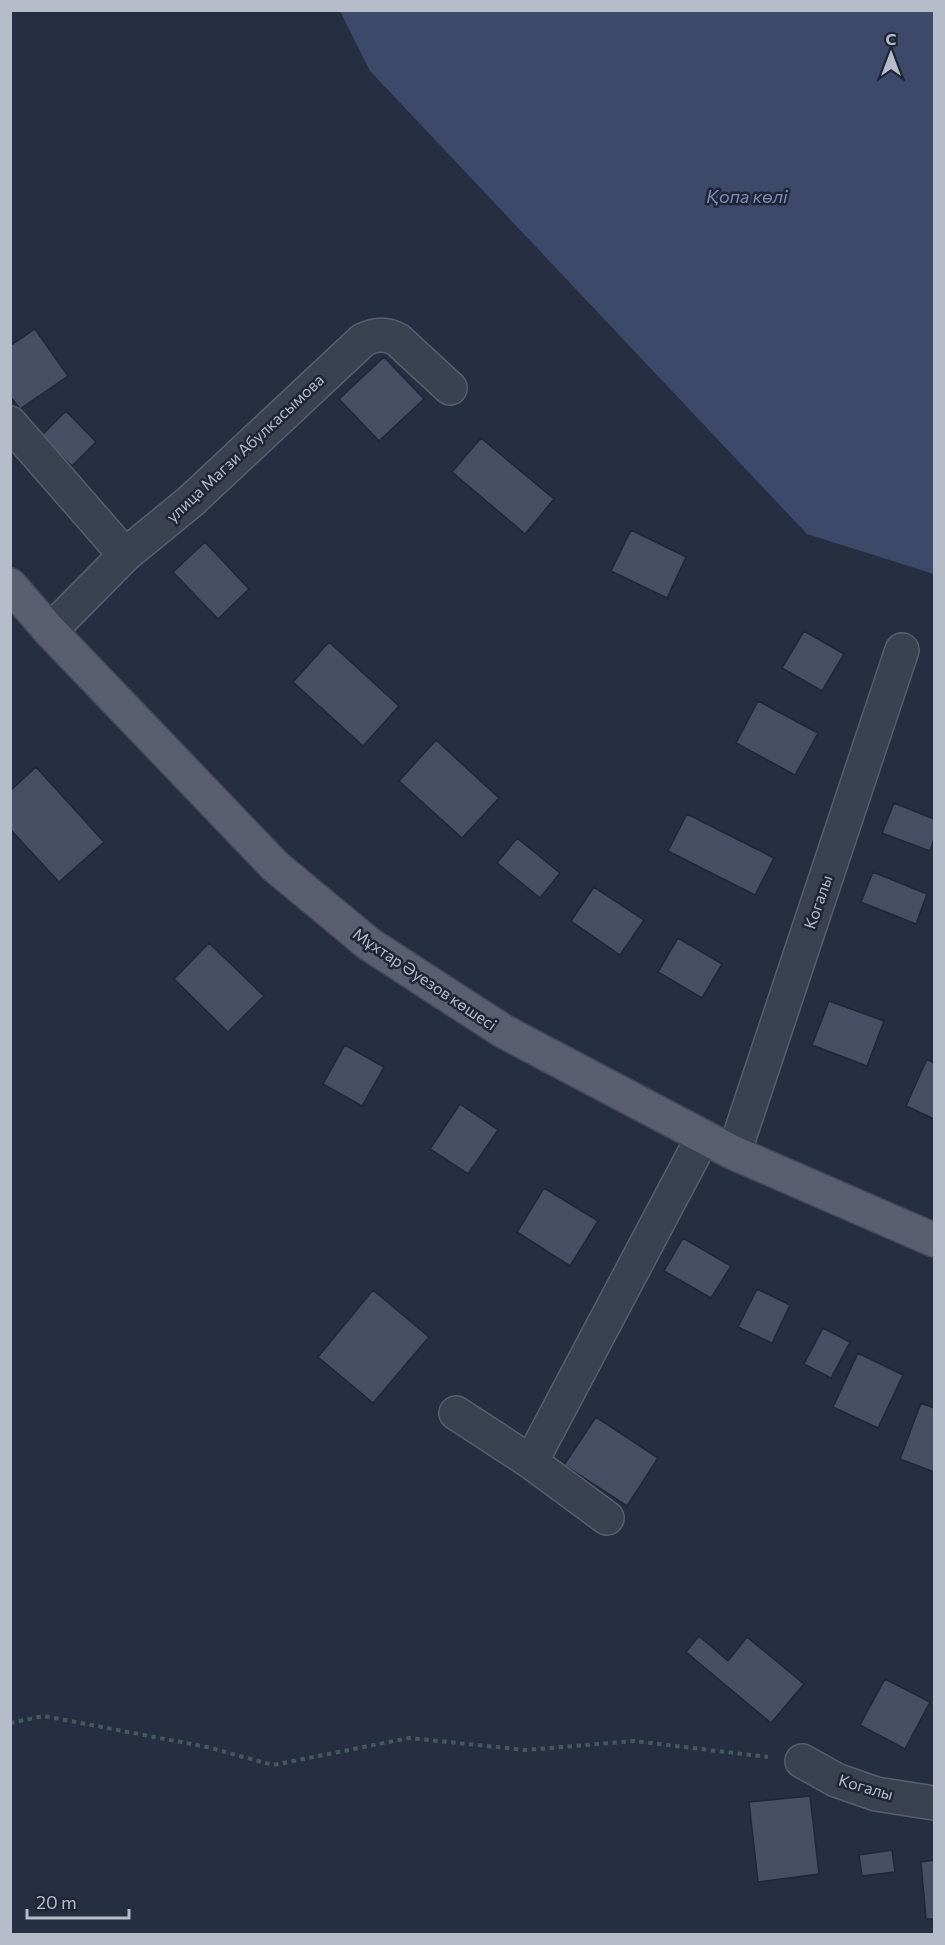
<svg xmlns="http://www.w3.org/2000/svg" width="945" height="1945" font-family="Commissioner,sans-serif">
  <style>
    .water { fill: #3c4969 }
    .building { fill: #474f65; stroke: #212738; stroke-width: 1.5 }
    .lines { fill: none; stroke-linecap: round; stroke-linejoin: round }
    .minor-casing { stroke: #585e6e; stroke-width: 36 }
    .major-casing { stroke: #44495a; stroke-width: 36 }
    .path { stroke: #46585f; stroke-width: 4; stroke-dasharray: 4.5 4.5; stroke-linecap: butt }
    .minor { stroke: #3a4151; stroke-width: 33 }
    .major { stroke: #595f71; stroke-width: 33 }
    .labels { text-anchor: middle; stroke-width: 5; stroke-linejoin: round; paint-order: stroke }
    .street-label { font-size: 16px; fill: #b7bccb; stroke: #1f2536 }
    .water-label { font-size: 18px; font-style: italic; fill: #7f8eb2; stroke: #1f2536 }
  </style>
  <rect width="100%" height="100%" fill="#262e41"/>
  <path class="water" d="M340 11H934V574L807 534 370 71Z"/>
  <path class="building" d="M35 329 68 376 20 409 10 396V346Z
    M384 357 424 399 379 441 339 399Z
    M66 411 96 442 72 466 41 436Z
    M481 438 554 499 525 534 452 472Z
    M631 530 686 557 667 598 611 571Z
    M205 542 249 589 218 619 173 572Z
    M804 631 844 654 822 691 782 668Z
    M329 642 399 706 363 746 293 682Z
    M758 701 818 733 795 775 736 743Z
    M436 740 499 798 462 838 399 781Z
    M36 767 104 842 59 882 10 829V791Z
    M894 803 934 819V839L930 851 882 833Z
    M687 814 774 858 755 895 668 851Z
    M517 838 560 873 540 898 497 863Z
    M873 872 927 894 916 924 861 902Z
    M594 887 644 920 620 955 571 921Z
    M678 938 722 964 702 998 658 972Z
    M209 943 264 996 228 1032 174 979Z
    M829 1001 884 1021 867 1066 812 1045Z
    M345 1045 384 1067 362 1106 323 1084Z
    M927 1059 934 1063V1119L906 1106Z
    M460 1104 498 1130 468 1174 430 1149Z
    M544 1188 598 1221 570 1266 517 1232Z
    M683 1238 731 1266 711 1298 664 1271Z
    M757 1289 790 1305 772 1343 738 1327Z
    M373 1290 429 1337 373 1403 318 1357Z
    M823 1328 850 1342 831 1378 804 1364Z
    M858 1353 903 1375 878 1428 833 1407Z
    M921 1403 934 1408V1472L900 1459Z
    M596 1417 658 1458 627 1506 564 1465Z
    M699 1636 728 1661 747 1637 804 1684 771 1723 686 1652Z
    M885 1679 930 1702 905 1749 860 1725Z
    M810 1796 819 1874 758 1882 749 1802Z
    M892 1850 895 1872 862 1876 859 1855Z
    M934 1860V1919H926L921 1862Z"/>
  <g class="lines">
    <defs>
      <path id="minor" d="M10 423 125 555
        M50 631 125 555 191 501 363 340C375 334 386 333 398 340L450 388
        M734 1153 902 650
        M456 1413 531 1462
        M607 1518 531 1462 703 1137
        M802 1761 836 1780 876 1794 934 1803"/>
      <path id="major" d="M10 585 50 631 275 866 369 944 503 1031 734 1153 934 1240"/>
    </defs>
    <use href="#minor" class="minor-casing"/>
    <use href="#major" class="major-casing"/>
    <path class="path" d="M10 1723 44 1716 207 1747 273 1765 409 1738 526 1750 634 1741 768 1757"/>
    <use href="#minor" class="minor"/>
    <use href="#major" class="major"/>
  </g>
  <g class="labels">
    <g class="street-label">
      <text transform="translate(245 448) rotate(-43)" y="6">улица Магзи Абулкасымова</text>
      <text transform="translate(818 902) rotate(-71)" y="6">Когалы</text>
      <text transform="translate(425 979) rotate(34)" y="6">Мұхтар Әуезов көшесі</text>
      <text transform="translate(866 1787) rotate(16)" y="6">Когалы</text>
    </g>
    <g class="water-label">
      <text x="747" y="203">Қопа көлі</text>
    </g>
  </g>
  <rect width="945" height="1945" fill="none" stroke="#b7bccb" stroke-width="24"/>
  <g transform="translate(891 54)" stroke="#1f2536" stroke-width="4.5" paint-order="stroke">
  <path d="M0-4.5L10 22L0 15L-10 22Z" fill="#b7bccb"/>
  <text y="-9" font-size="16" font-weight="bold" text-anchor="middle" fill="#b7bccb">С</text>
  </g>
  <path d="M27 1909v9h102v-9" fill="none" stroke="#b7bccb" stroke-width="3"/>
  <text x="36" y="1909" font-size="18" fill="#b7bccb" stroke="#1f2536" stroke-width="4.5" paint-order="stroke">20 m</text>
</svg>
